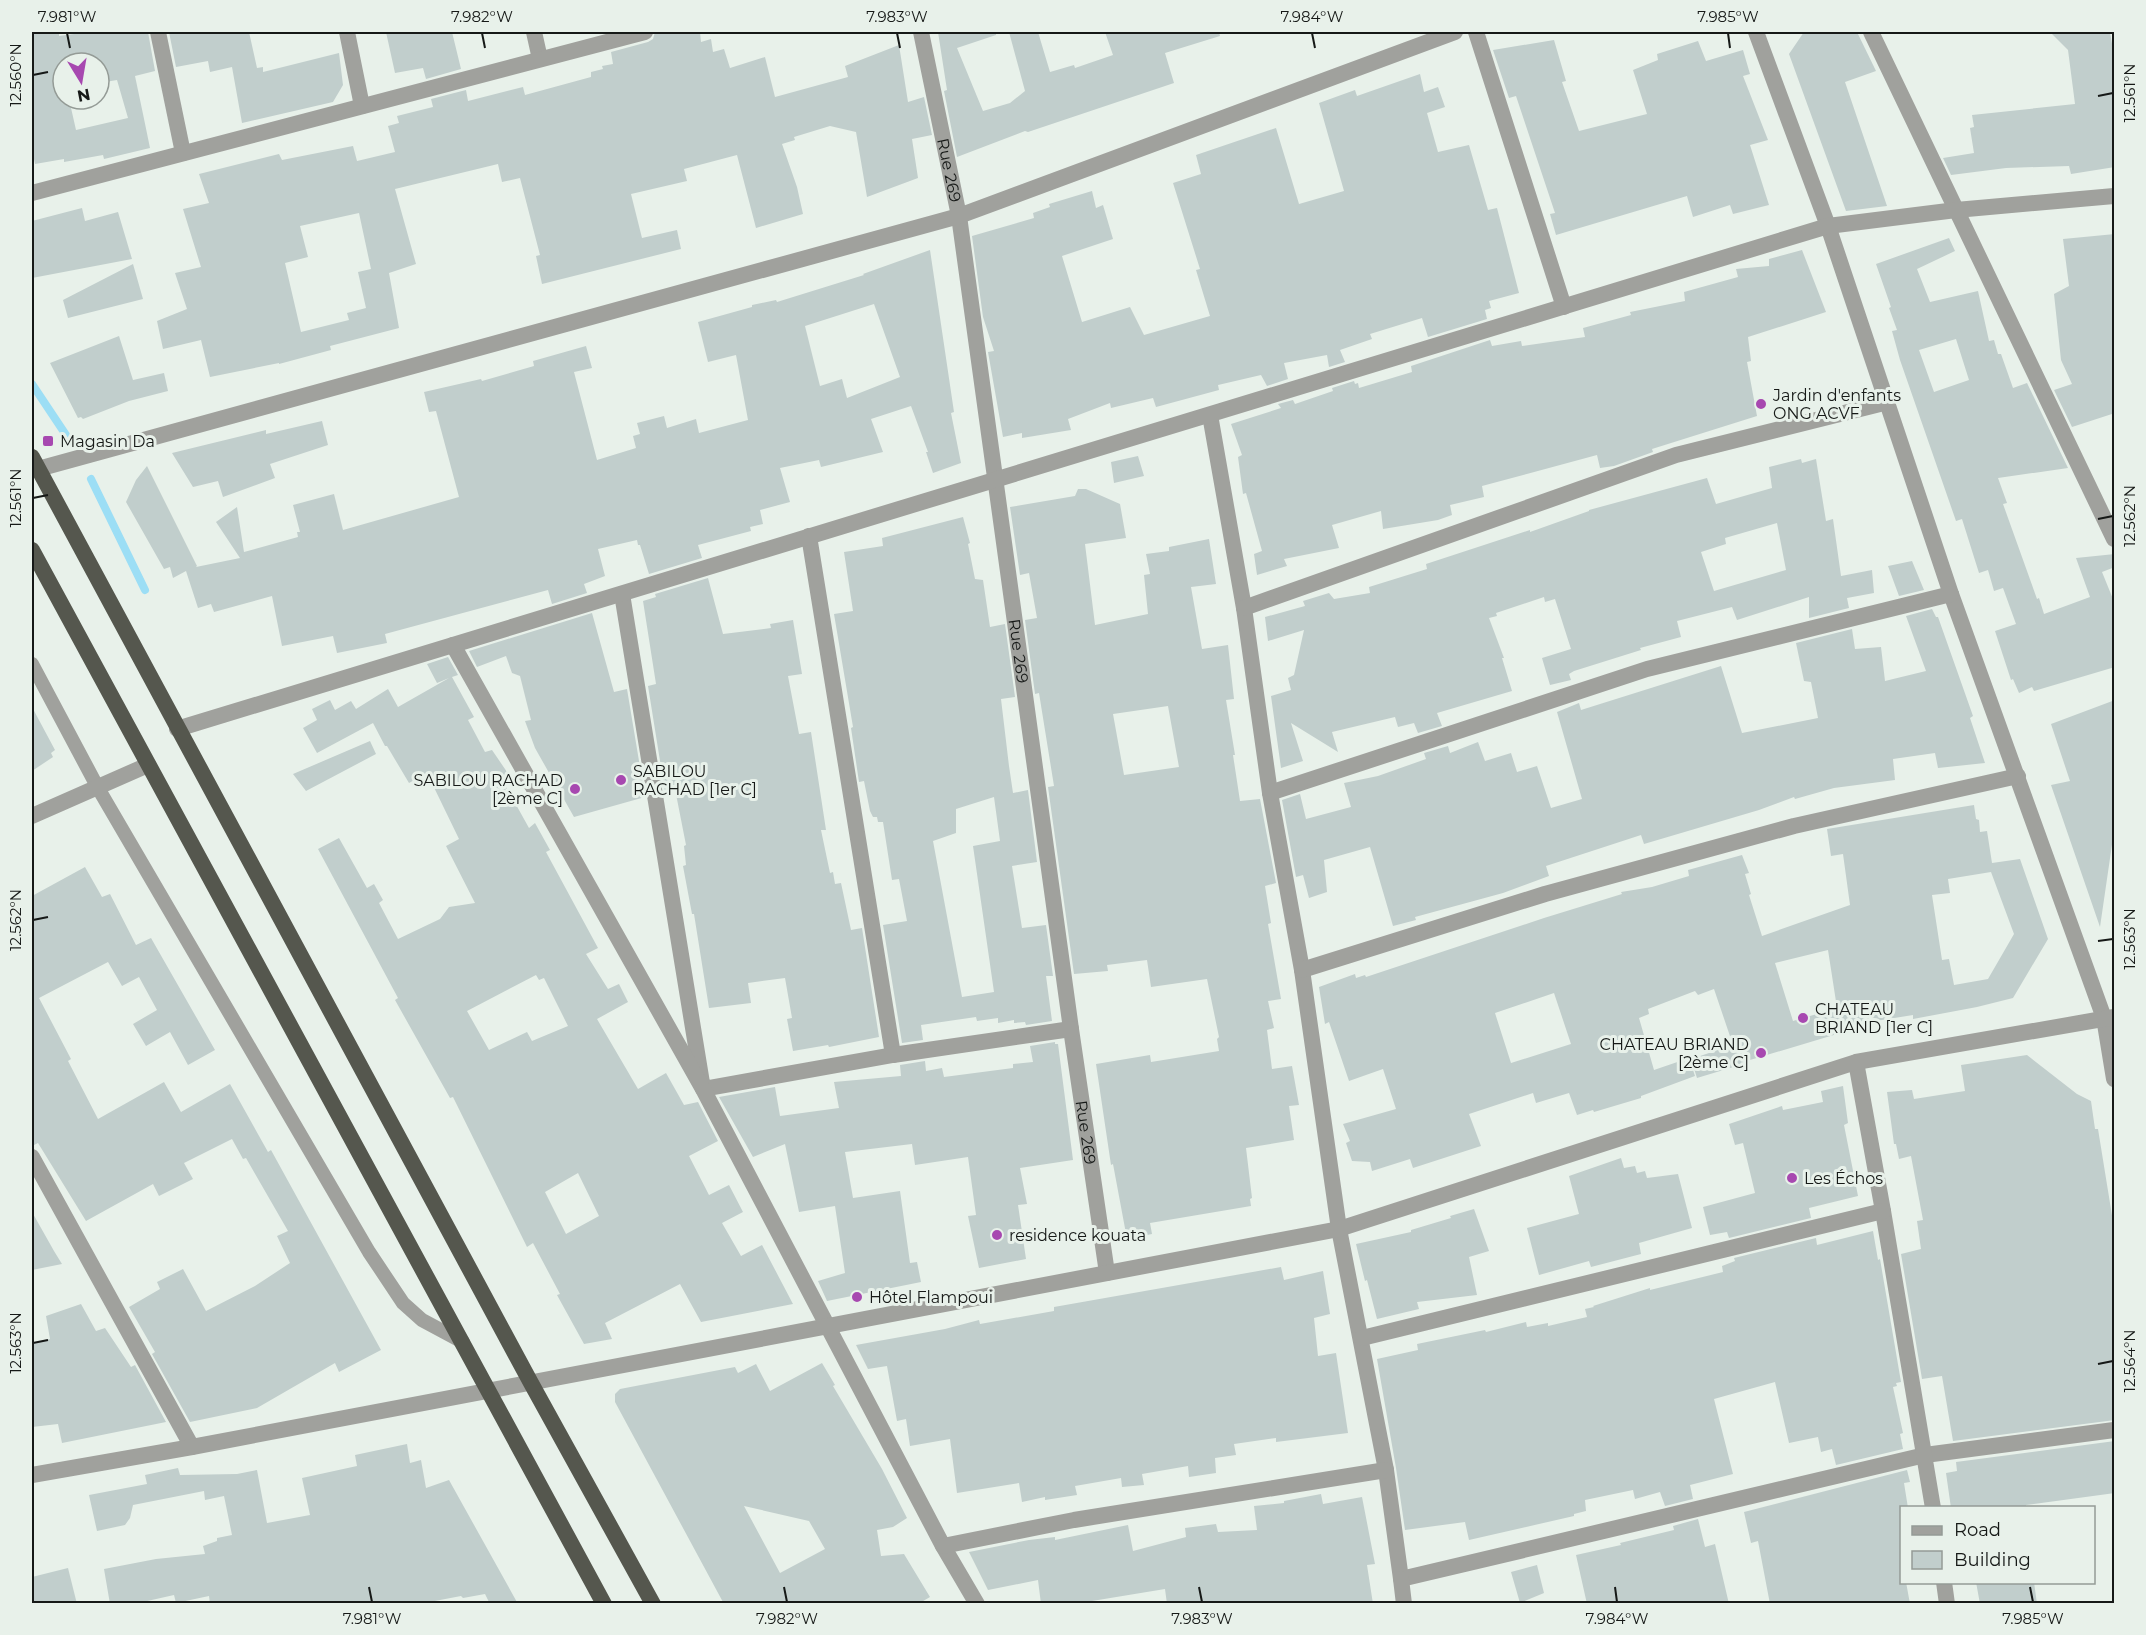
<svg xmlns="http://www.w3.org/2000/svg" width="2146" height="1635" font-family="Montserrat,sans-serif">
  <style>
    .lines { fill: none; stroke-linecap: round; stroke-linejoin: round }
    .stream { stroke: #9cdef5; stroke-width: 8 }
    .building { fill: #c1cecc; fill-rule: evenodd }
    .service { stroke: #a0a19d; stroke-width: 14 }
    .minor { stroke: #a0a19d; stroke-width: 16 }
    .tertiary { stroke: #a0a19d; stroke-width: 16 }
    .trunk { stroke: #55574e; stroke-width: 16 }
    .ticks { fill: none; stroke: #161917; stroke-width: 2 }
    .poi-dot { fill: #a748b0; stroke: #e8f1ea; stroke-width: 2 }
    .labels { text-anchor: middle; stroke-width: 6; stroke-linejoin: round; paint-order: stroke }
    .street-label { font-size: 16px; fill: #161917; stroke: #e8f1ea }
    .poi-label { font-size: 16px; fill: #161917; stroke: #e8f1ea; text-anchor: start }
    .neatline { fill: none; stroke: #161917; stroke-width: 2 }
    .ticks-label { font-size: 15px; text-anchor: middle; fill: #161917 }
  </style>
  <rect width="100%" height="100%" fill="#e8f1ea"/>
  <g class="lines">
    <path class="stream" d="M32 384 66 435
      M91 479 145 590"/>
  </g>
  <path class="building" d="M32 32H59V36L89 32H148L155 71 135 76 143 114 135 116 143 114 150 148 104 159 103 155 64 162V159L35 164 32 149ZM63 63H99V83L117 80 128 118 76 130 69 99H63Z
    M169 32H249L257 68 263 67V72L339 53 343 85 333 102 242 123 232 67 210 72 208 61 176 67Z
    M386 32H452L461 69 426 79 423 68 395 73Z
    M655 32H700L701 42 711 39 713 52 724 49 730 68 765 57 775 97 848 77 845 66 899 45 908 102 924 97 932 135 912 139 918 178 867 197 856 132 830 126 794 137 795 140 782 144 797 187 803 214 756 228 737 155 684 169 687 181 631 194 642 238 677 230 681 249 542 284 536 256 540 255 520 178 502 182 498 164 395 189 416 264 389 273 399 328 330 346 331 350 279 364V363L210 377 201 340 163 349 157 321 187 309 175 273 201 267 183 209 209 203 199 174 279 154 282 160 353 146 357 161 395 152 388 126 399 123 397 116 433 107 431 99 466 90 468 101 523 87 525 95 591 77V72L603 69 602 66 613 64 611 52 648 42 653 39ZM359 213 371 269 358 272 366 308 347 313 349 320 301 332 285 263 308 257 300 226Z
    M938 32H996V35L957 48 983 111 1010 103 1025 91 1009 32H1038L1050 72 1074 65 1075 68 1113 55 1105 32H1219L1220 36 1165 53 1174 83 1028 132 1025 131 957 157 944 91 947 90Z
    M1804 32H1857L1876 71 1845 82 1887 206 1846 211 1789 54Z
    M2050 32H2110L2115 61V167L2071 174 2069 166 2006 168 1951 175 1943 158 1974 153 1970 128 1974 127 1972 115 2075 104 2068 50Z
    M1554 40 1566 81 1562 82 1579 131 1647 114 1633 70 1658 60 1657 54 1698 41 1706 61 1743 50 1750 74 1743 76 1768 140 1750 145 1769 205 1733 214 1730 205 1693 217 1687 196 1556 235 1550 214 1555 213 1516 96 1509 98 1493 50Z
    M1420 74 1424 92 1438 87 1445 107 1427 113 1438 152 1469 145 1488 210 1497 208 1519 293 1489 301 1491 308 1485 310 1487 319 1428 337 1422 318 1370 334 1372 339 1340 350 1345 362 1329 367 1327 355 1284 363 1288 379 1267 386 1261 375 1218 385 1219 390 1156 407 1153 398 1111 408 1110 403 1068 419 1071 430 1022 438V433L1003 437 988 352 994 351 983 317 972 236 1034 218 1033 213 1050 207 1049 204 1092 191 1096 208 1103 205 1113 239 1062 256 1082 322 1130 307 1144 335 1210 316 1196 270 1200 269 1173 183 1201 174 1196 155 1276 128 1299 204 1344 191 1319 103 1355 90 1357 96Z
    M82 208 85 221 118 212 132 259 32 278V221Z
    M2115 234V413L2072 427 2054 390 2072 384 2061 360 2054 294 2069 286 2063 239Z
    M1949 238 1955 251 1917 269 1930 302 1978 291 1989 341 1994 340 1998 354H2001L2013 388 2027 383 2068 468 1998 478 2007 503 2003 504 2037 599 2039 598 2044 614 2090 597 2076 558 2115 554V567L2102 572 2115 604V667L2034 691 2032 687 2019 693 2013 679 2011 680 1995 631 2016 624 2003 588 1994 591 1988 570 1979 573 1962 519 1956 521 1900 360 1892 331 1897 330 1889 308 1891 307 1876 264ZM1956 339 1969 380 1934 392 1919 350Z
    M930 250 954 412 951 413 961 463 933 473 926 452H928L911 406 871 419 883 452 821 467 819 460 780 468 790 502 760 510 763 524 750 527 751 531 698 545 702 558 649 574 640 545H638L637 540 598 549 605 576 584 584 587 593 552 604 548 590 385 634 387 643 337 653 333 636 282 646 272 596 214 612 211 604 198 608 186 571 173 578 170 567 164 569 126 502 136 480 147 466 197 566 196 567 240 558 216 522 237 507 244 552 298 537 297 532H300L293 505 334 494 343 530 459 497 436 411 429 412 424 392 481 379 482 381 534 366 533 361 586 346 592 368 574 372 597 460 636 448 633 436 640 434 637 423 664 416 667 428 696 419 699 433 748 420 736 355 708 362 698 322 752 307V305L776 300 777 302 864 275 863 274ZM874 304 900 377 847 398 842 379 820 386 805 326Z
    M1802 250 1826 312 1748 337 1751 361 1747 362 1757 416 1652 449 1653 452 1614 466 1600 468 1597 455 1482 486 1484 497 1450 505 1452 515 1438 520 1383 529 1381 511 1332 525 1339 548 1284 559 1287 566 1257 575 1254 554 1262 551 1246 493 1243 494 1238 457 1242 455 1231 424 1281 408 1278 404 1293 400 1295 404 1333 391 1332 388 1354 381 1355 384 1358 383 1359 388 1412 372 1411 366 1490 340 1492 346 1521 341 1522 346 1585 337 1583 328 1631 315 1630 312 1685 301 1684 292 1738 277 1736 269 1769 266V259Z
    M133 264 143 299 68 318 63 300Z
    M119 336 133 380 164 373 168 391 129 401 83 419 81 417 78 418 50 363Z
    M322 421 328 445 270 464 275 478 223 497 218 481 193 487 172 453 266 430V434Z
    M1138 456 1144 476 1114 483 1111 462Z
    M1801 459 1802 463 1816 459 1826 521 1833 519 1841 576 1872 570 1874 593 1847 598 1849 608 1809 618V597L1737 620 1732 607 1677 621 1681 637 1640 648 1641 650 1574 671 1569 674 1571 680 1550 685 1542 658 1571 649 1555 599 1545 602 1544 597 1496 613 1497 616 1489 618 1504 658H1502L1512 691 1437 713 1442 726 1418 733 1414 723 1398 727 1395 717 1332 732 1338 752 1291 723 1303 761 1281 768 1271 696 1291 690 1288 678 1294 675 1304 630 1268 641 1265 617 1305 606 1303 601 1329 593 1334 599 1370 593 1369 587 1427 569 1426 564 1530 530V532L1589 511V510L1707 478 1716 504 1772 488 1769 467ZM1777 523 1786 570 1714 591 1701 552 1726 544 1725 538Z
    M1078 489H1086L1120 504 1126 538 1085 544 1095 625 1148 614 1144 575 1150 574 1146 554 1169 551V547L1209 539 1216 584 1191 587 1202 649 1228 645 1234 699 1226 700 1235 755H1233L1240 801 1260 799 1276 883 1265 886 1271 923 1268 924 1281 999 1268 1001 1274 1028 1267 1030 1272 1069 1292 1066 1299 1105 1289 1106 1294 1140 1246 1148 1252 1198 1250 1199 1251 1206 1150 1223 1152 1234 1127 1239 1113 1164 1111 1165 1096 1064 1150 1055 1151 1062 1219 1051 1217 1039 1219 1037 1207 979 1151 987 1147 960 1107 965 1108 971 1074 974 1048 787 1054 786 1039 693 1035 694 1025 620 1037 618 1029 573 1020 575 1010 507 1075 496ZM1168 706 1179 767 1124 775 1113 714Z
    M963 517 970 543 968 544 975 579 983 580 990 627 1005 624 1015 697 1001 699 1009 766 1013 793 1028 790 1037 862 1012 866 1022 928 1046 925 1053 976H1046L1052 1021 1026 1025 1025 1022 1014 1023V1020L998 1023V1018L977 1021 976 1017 921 1025 923 1040 902 1043 883 925 907 921 899 879 892 880 883 822H878L877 817H873L870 811 864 781 859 782 851 728 853 727 834 614 853 611 844 552 883 546 882 538ZM994 797 1000 841 973 846 994 992 962 997 933 841 956 833V809Z
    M1912 561 1924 590 1899 596 1888 566Z
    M708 578 723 634 771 628 770 624 793 620 802 674 788 676 799 734 811 732 826 830H821L830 873 833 872 835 884 841 883 851 930 862 928 879 1037 829 1047 828 1045 793 1051 787 1019 792 1018 785 978 748 983 751 1003 709 1008 694 914H692L683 866 686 865 684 846 686 845 675 789 665 792 648 686 656 684 643 601 656 597 655 594Z
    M1932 609 1936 617H1938L1973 716 1970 718 1985 763 1938 768 1935 753 1893 759 1895 780 1834 788 1795 799 1794 797 1759 810 1644 844 1641 835 1546 866 1549 876 1503 893 1415 917 1416 920 1393 926 1370 847 1324 860 1327 892 1309 898 1303 875 1296 877 1282 800 1300 794 1306 819 1351 807 1344 783 1378 776 1426 759 1424 753 1448 746 1450 753 1478 742 1485 761 1511 753 1517 772 1537 766 1551 808 1582 799 1557 712 1579 703 1581 710 1721 666 1742 733 1818 718 1811 682 1804 681 1796 643 1852 629 1855 649 1881 647 1885 681 1926 671 1906 616Z
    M592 613 614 692 627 689 645 797 574 817 535 748 525 721 531 720 520 676 512 673 506 656 477 667 469 651Z
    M448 657 458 675 452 677 474 717 468 720 485 752 492 750 505 769 511 779 504 783 529 828 535 823 550 850 546 852 598 948 586 954 608 989 619 984 628 1002 597 1019 638 1089 666 1073 684 1105 698 1102 718 1141 689 1156 709 1195 729 1185 743 1212 722 1223 741 1256 762 1245 793 1304 701 1322 680 1284 605 1323 612 1339 584 1344 557 1295 560 1294 533 1243 527 1247 453 1097 450 1098 395 1000 398 998 318 849 339 838 367 888 374 884 383 900 379 903 398 939 440 919 449 907 475 903 446 846 459 839 427 773 409 783 387 746H385L373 723 317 753 303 728 317 720 312 709 330 700 335 710 351 701 356 709 388 689 398 707 449 678 437 683 427 664ZM536 975 539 980 544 978 568 1026 532 1041 527 1032 489 1050 467 1011ZM578 1173 599 1216 566 1234 545 1192Z
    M2115 700V824L2100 927 2051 785 2070 781 2051 724Z
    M32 707 55 750 51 753 53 757 32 771Z
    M370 741 376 754 306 791 293 774Z
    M1974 805 1976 819 1979 820 1980 832 1987 831 1992 863 2020 859 2048 939 2013 998 1977 1007 1913 1019V1015L1857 1024V1028L1750 1060V1062L1697 1078 1691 1059 1733 1045 1714 989 1698 995 1695 991 1648 1009 1649 1014 1639 1018 1654 1070 1689 1058 1695 1076 1641 1096V1098L1594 1112 1593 1110 1577 1115 1569 1093 1536 1103 1533 1093 1469 1114 1481 1146 1413 1168 1410 1159 1372 1171 1370 1162 1352 1161 1346 1143 1350 1141 1343 1124 1396 1109 1383 1069 1349 1081 1329 1022 1325 1024 1319 987 1355 974 1356 978 1365 975 1366 977 1544 918 1622 894 1621 892 1652 887 1689 876 1688 870 1742 855 1749 873 1745 874 1751 894 1749 895 1762 936 1850 905 1843 854 1831 856 1827 829ZM1991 872 2014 934 1988 979 1954 985 1949 959 1942 960 1932 895 1950 893 1948 879ZM1828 950 1837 1008 1793 1021 1775 963ZM1554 993 1571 1044 1511 1063 1495 1013Z
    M85 867 102 897 110 894 136 945 151 938 215 1050 188 1065 170 1032 146 1046 133 1024 157 1010 139 977 122 986 108 962 39 998 71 1059 68 1061 98 1119 164 1082 181 1112 230 1084 268 1152 271 1150 381 1350 339 1372 335 1363 257 1408 190 1422 152 1354 155 1352 129 1307 160 1289 157 1282 183 1269 206 1311 255 1286 290 1263 277 1236 288 1231 246 1158 243 1159 232 1139 184 1163 193 1179 159 1196 153 1184 86 1221 38 1143 32 1146V896Z
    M1055 1042V1044H1058L1073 1160 1020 1168 1027 1204 1018 1205 1026 1259 979 1268 968 1216 976 1215 968 1157 915 1165 912 1144 845 1152 853 1198 900 1191 910 1263 917 1262 921 1282 827 1301 818 1281 845 1273 835 1206 799 1212 785 1144 753 1157 719 1097 775 1087 780 1116 839 1108 834 1082 901 1076 900 1065 925 1061 926 1071 942 1068 944 1077 1013 1068V1064L1033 1062 1030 1046Z
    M2027 1055 2077 1094 2091 1101 2095 1129H2098L2115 1234V1420L1953 1441 1942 1376 1922 1379 1901 1254 1921 1249 1917 1221 1923 1220 1911 1156 1899 1159 1896 1144H1894L1887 1092 1912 1090 1914 1099 1965 1091 1961 1065Z
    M1843 1086 1848 1123 1844 1125 1858 1196 1809 1208 1811 1218 1729 1238 1727 1232 1710 1235 1703 1207 1755 1193 1743 1143 1735 1145 1729 1124 1782 1106 1783 1110 1823 1102 1821 1091Z
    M1621 1158 1624 1168 1635 1166 1637 1173 1645 1171 1647 1178 1678 1174 1692 1228 1639 1243 1641 1254 1591 1267 1589 1261 1539 1275 1527 1228 1579 1214 1569 1176Z
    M1474 1209 1489 1251 1469 1257 1477 1295 1417 1302 1419 1309 1377 1319 1367 1280 1365 1281 1356 1244 1411 1232V1230L1451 1218 1450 1216Z
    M32 1212 54 1251 62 1264 32 1270Z
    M1873 1231 1878 1260 1880 1259 1901 1382 1896 1383 1897 1386 1893 1387 1903 1433 1900 1434 1903 1449 1836 1465 1832 1449 1821 1452 1818 1437 1789 1443 1775 1382 1714 1399 1733 1474 1690 1485 1693 1499 1665 1506 1660 1492 1635 1499 1633 1490 1585 1500 1586 1511 1574 1514V1516L1469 1540 1465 1522 1405 1530 1396 1468 1377 1359 1418 1350 1417 1344 1485 1330 1486 1332 1526 1322 1527 1327 1548 1323V1326L1587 1317 1585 1309 1594 1307 1593 1306 1650 1288V1290L1723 1272 1722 1266 1735 1261 1734 1258 1816 1238 1817 1245Z
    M1281 1267 1284 1280 1323 1271 1330 1314 1314 1318 1318 1356 1336 1353 1348 1433 1276 1442V1438L1234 1444 1236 1455 1215 1458 1216 1473 1189 1477 1188 1466 1142 1474 1144 1485 1122 1487 1121 1478 1075 1486 1077 1495 1045 1500V1497L1022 1502 1019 1483 957 1493 950 1439 910 1446 906 1419 897 1421 887 1366 868 1369 856 1345 945 1329 979 1320 980 1324 1054 1311V1307Z
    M81 1304 96 1331 105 1328 131 1367 135 1365 166 1422 62 1443 58 1424 32 1427V1343L50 1339 46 1316Z
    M822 1363 835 1385 833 1386 882 1469 907 1518 893 1527 877 1530 881 1556 904 1554 930 1597 918 1604H724L615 1402V1394L620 1389 735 1367 738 1373 756 1364 770 1391ZM744 1506 809 1521 825 1549 780 1573Z
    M2115 1441V1493L2026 1505V1508H1951L1946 1473 1957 1471 1956 1462Z
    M407 1444 410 1463 421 1460 426 1488 449 1480 518 1604H490L485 1594 463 1598 461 1596 419 1604H210L209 1596 176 1603 174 1595 134 1604H110L104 1569 156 1559 205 1554 203 1546 217 1541V1538L232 1535 224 1496 205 1500 204 1491 133 1505 130 1518 125 1525 97 1531 89 1495 147 1484 145 1475 178 1468 180 1475 237 1474 257 1470 267 1523 310 1515 302 1478 357 1466 355 1455Z
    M1907 1470 1910 1482 1904 1483 1908 1508H1902V1582H1906L1910 1604H1770L1758 1541 1751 1543 1744 1512Z
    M1321 1494 1323 1504 1362 1497 1375 1564 1367 1565 1373 1604H1167L1165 1589 1086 1602 1087 1604H1041L1038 1580 988 1590 969 1552 1029 1540 1055 1537V1540L1128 1525 1133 1551 1186 1537 1185 1528 1216 1524 1218 1532 1257 1530 1254 1506 1284 1503V1501Z
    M1698 1519 1705 1547 1715 1544 1729 1604H1587L1576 1555 1621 1545 1620 1543 1674 1530 1673 1526Z
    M1537 1565 1544 1593 1520 1603 1511 1572Z
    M68 1568 77 1604H32V1577Z
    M1976 1582H2034L2037 1604H1980Z"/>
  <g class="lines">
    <path class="service" d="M32 664 98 788 369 1252 403 1303 422 1320 463 1342"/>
    <g class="minor">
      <path d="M158 32 183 153"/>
      <path d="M347 32 362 106"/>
      <path d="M534 32 540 59"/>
      <path id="s1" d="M921 32 959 216 1071 1029 1107 1273"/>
      <path d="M1476 32 1564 307"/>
      <path d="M1756 32 1828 226 1951 594 2104 1018 2114 1079"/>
      <path d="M1871 32 2114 539"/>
      <path d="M32 193 645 32"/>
      <path d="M1210 415 1244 608 1270 793 1302 970 1339 1229 1386 1470 1401 1579 1925 1455 2114 1430"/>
      <path d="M809 536 893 1055"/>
      <path d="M622 594 703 1089 893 1055 1071 1029"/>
      <path d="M1244 608 1676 455 1888 402"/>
      <path d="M453 645 703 1089 943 1546 977 1604"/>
      <path d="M177 729 1828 226 1956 210 2114 196"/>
      <path d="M1270 793 1647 669 1951 594"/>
      <path d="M32 816 148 765"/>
      <path d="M1302 970 1545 894 1794 826 2018 776"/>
      <path d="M1856 1062 1883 1211 1933 1508"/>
      <path d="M32 1157 192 1447"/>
      <path d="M1362 1338 1883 1211"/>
      <path d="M32 1475 192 1447 1339 1229 1856 1062 2114 1017"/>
      <path d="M943 1546 1074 1520 1386 1470"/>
      <path d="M1401 1579 1404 1604"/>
      <path d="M1944 1582 1947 1604"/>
    </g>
    <path class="tertiary" d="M38 469 959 216 1455 32"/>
    <path class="trunk" d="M32 457 531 1383 653 1604
      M32 550 604 1604"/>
  </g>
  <path class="ticks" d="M67 33 70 48M482 33 485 48M897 33 900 48M1312 33 1315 48M1728 33 1730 48M33 75 48 72M2098 96 2113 93M33 498 48 495M2098 519 2113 516M33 920 48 917M2098 941 2113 939M33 1343 48 1340M2098 1364 2113 1361M369 1587 372 1602M784 1587 787 1602M1199 1587 1202 1602M1615 1587 1617 1602M2030 1587 2033 1602"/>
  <g class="poi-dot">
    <circle cx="1761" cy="404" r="6"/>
    <rect x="42" y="435" width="12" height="12" rx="3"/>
    <circle cx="621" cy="780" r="6"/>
    <circle cx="575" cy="789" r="6"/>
    <circle cx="1803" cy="1018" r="6"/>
    <circle cx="1761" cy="1053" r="6"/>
    <circle cx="1792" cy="1178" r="6"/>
    <circle cx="997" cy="1235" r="6"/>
    <circle cx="857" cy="1297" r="6"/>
  </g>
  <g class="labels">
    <g class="street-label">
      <text dy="6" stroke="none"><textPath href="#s1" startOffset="141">Rue 269</textPath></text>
      <text dy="6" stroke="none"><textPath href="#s1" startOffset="627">Rue 269</textPath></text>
      <text dy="6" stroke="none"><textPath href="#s1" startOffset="1113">Rue 269</textPath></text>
    </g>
    <g class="poi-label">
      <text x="1773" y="401">Jardin d'enfants<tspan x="1773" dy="18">ONG ACVF</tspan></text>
      <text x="60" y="447">Magasin Da</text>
      <text x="633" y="777">SABILOU<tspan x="633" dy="18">RACHAD [1er C]</tspan></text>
      <text x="563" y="786" text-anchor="end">SABILOU RACHAD<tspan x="563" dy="18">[2ème C]</tspan></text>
      <text x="1815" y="1015">CHATEAU<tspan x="1815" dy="18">BRIAND [1er C]</tspan></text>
      <text x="1749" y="1050" text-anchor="end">CHATEAU BRIAND<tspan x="1749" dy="18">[2ème C]</tspan></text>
      <text x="1804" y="1184">Les Échos</text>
      <text x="1009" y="1241">residence kouata</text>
      <text x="869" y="1303">Hôtel Flampoui</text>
    </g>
  </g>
  <rect width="2146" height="1635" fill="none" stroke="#e8f1ea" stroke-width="66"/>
  <rect x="1900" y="1506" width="195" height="78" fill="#e8f1ea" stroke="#949b96" stroke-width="1.5"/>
  <rect x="1912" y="1526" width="30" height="9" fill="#a0a19d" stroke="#949b96" stroke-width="1.5"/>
  <text x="1954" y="1536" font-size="18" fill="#161917">Road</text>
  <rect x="1912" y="1551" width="30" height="18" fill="#c1cecc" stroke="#949b96" stroke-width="1.5"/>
  <text x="1954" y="1566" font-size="18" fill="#161917">Building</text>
  <g transform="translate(81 81) rotate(169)"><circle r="28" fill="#e8f1ea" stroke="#949b96" stroke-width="1.5"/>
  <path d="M0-4.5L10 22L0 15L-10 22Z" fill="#a748b0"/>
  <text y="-9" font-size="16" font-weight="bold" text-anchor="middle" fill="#161917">N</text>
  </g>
  <rect x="33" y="33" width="2080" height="1569" class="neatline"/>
  <g class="ticks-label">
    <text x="67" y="22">7.981°W</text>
    <text x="482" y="22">7.982°W</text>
    <text x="897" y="22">7.983°W</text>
    <text x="1312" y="22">7.984°W</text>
    <text x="1728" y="22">7.985°W</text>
    <text transform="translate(16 75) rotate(-90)" y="5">12.560°N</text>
    <text transform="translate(2130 93) rotate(-90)" y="5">12.561°N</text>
    <text transform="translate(16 498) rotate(-90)" y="5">12.561°N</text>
    <text transform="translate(2130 516) rotate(-90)" y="5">12.562°N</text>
    <text transform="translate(16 920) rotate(-90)" y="5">12.562°N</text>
    <text transform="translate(2130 939) rotate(-90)" y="5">12.563°N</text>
    <text transform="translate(16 1343) rotate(-90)" y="5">12.563°N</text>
    <text transform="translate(2130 1361) rotate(-90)" y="5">12.564°N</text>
    <text x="372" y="1624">7.981°W</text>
    <text x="787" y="1624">7.982°W</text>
    <text x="1202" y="1624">7.983°W</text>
    <text x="1617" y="1624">7.984°W</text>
    <text x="2033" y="1624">7.985°W</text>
  </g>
</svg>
